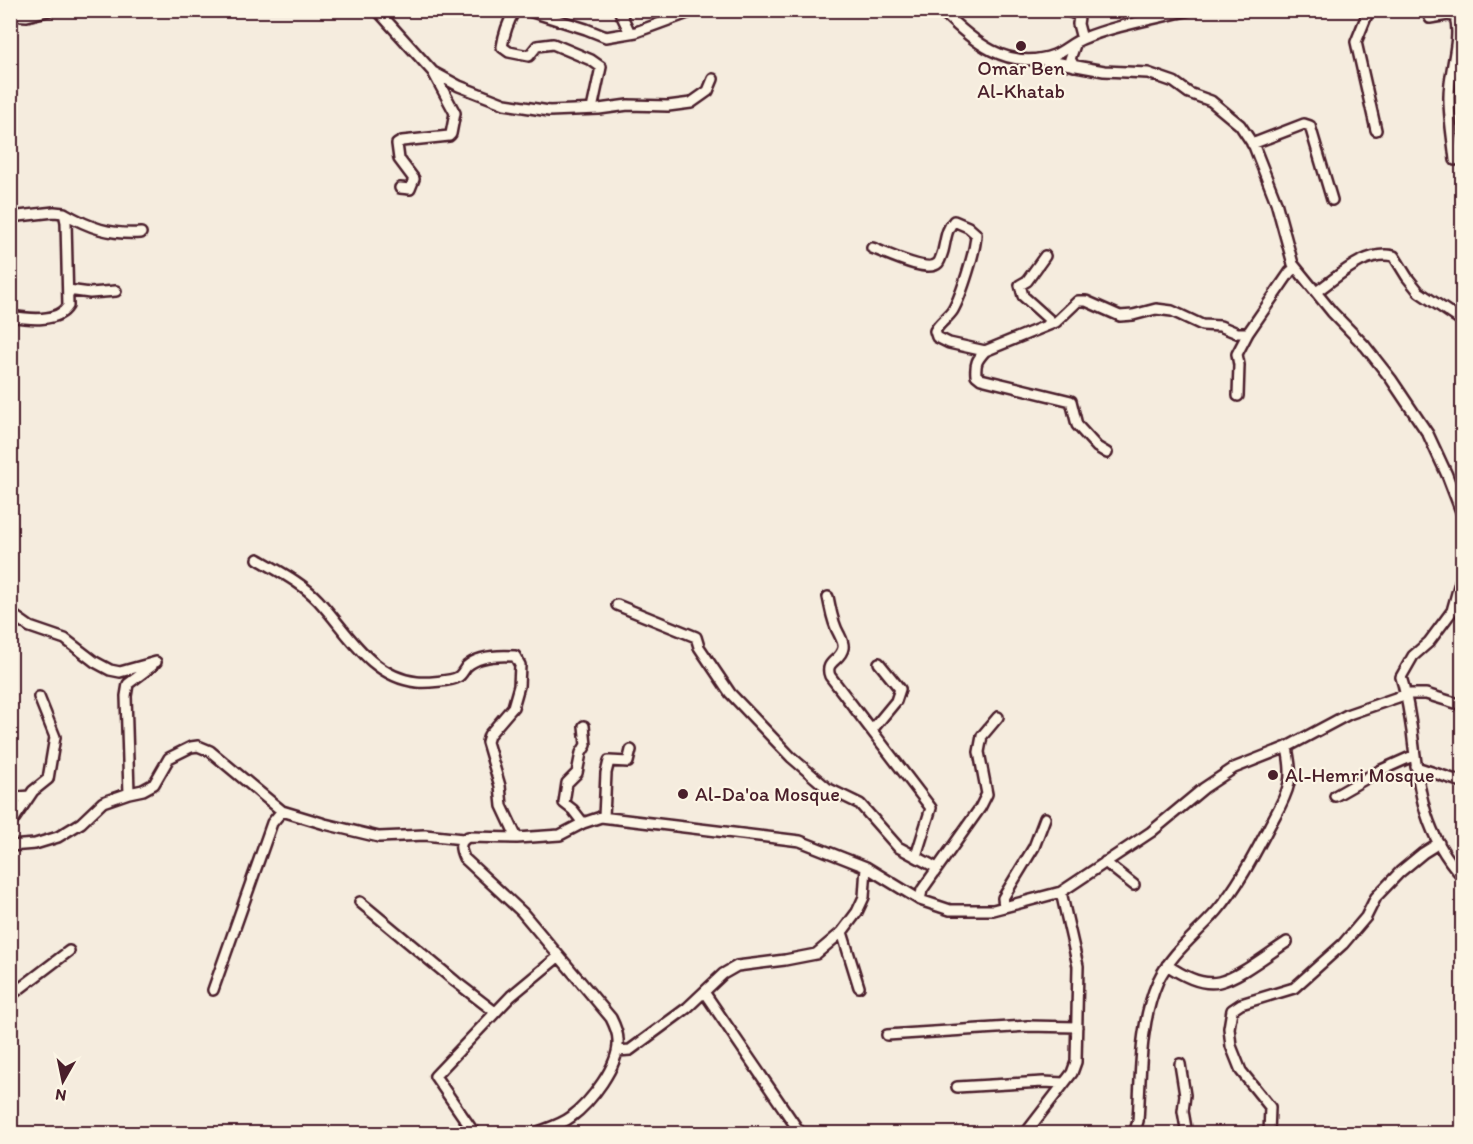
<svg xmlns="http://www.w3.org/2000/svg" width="1473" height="1144" font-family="Itim,sans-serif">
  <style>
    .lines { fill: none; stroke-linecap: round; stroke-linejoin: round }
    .minor-casing { stroke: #4a1f2b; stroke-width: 14 }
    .minor { stroke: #fcf5e5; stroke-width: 9 }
    .poi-dot { fill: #4a1f2b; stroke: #fcf5e5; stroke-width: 2 }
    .labels { text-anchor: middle; stroke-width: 4.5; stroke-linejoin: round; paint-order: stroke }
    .poi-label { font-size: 20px; fill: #4a1f2b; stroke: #fcf5e5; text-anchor: start }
  </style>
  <rect width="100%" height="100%" fill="#f5ecde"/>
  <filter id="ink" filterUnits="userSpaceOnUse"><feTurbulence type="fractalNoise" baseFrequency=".0167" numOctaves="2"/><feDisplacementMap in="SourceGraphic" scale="12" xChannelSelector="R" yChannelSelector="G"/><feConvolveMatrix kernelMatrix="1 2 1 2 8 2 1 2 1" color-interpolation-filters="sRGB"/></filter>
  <g filter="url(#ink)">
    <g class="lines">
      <defs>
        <path id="minor" d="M377 10 433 72 455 113 451 134 449 136 402 141 397 144 399 159 414 179 410 189 400 188
          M515 10C508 22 504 33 502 47L509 52 529 56 537 46 553 44 591 60 601 67 592 109
          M526 10 586 29 606 37 636 32 696 10
          M619 10 630 33
          M941 10C972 41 1008 72 1054 55 1064 51 1072 43 1082 39 1116 25 1154 19 1190 10
          M1066 10 1079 16
          M1080 10 1078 24 1082 39
          M1369 10 1356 42 1376 130
          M1426 10 1430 18 1448 15 1455 17C1462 39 1448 74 1449 99 1449 119 1453 140 1455 160
          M10 15 27 16 51 10
          M1038 59 1104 71 1148 73 1174 82 1189 93 1211 101 1240 125 1254 146 1276 202 1293 264 1332 312 1365 346 1391 379 1428 434 1447 475 1462 514
          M1074 66 1070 59 1076 42
          M433 72 459 86 505 104 549 111 599 109 628 105 668 106 691 103 708 91 713 79
          M1252 144 1304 124 1310 126 1332 200
          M64 213C90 228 110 235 141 233
          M10 217 54 212 64 213 66 222 68 306C58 323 28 319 10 316
          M872 248C884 252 928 274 938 263 940 261 942 254 943 251 946 239 946 229 954 221L968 227 976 234C976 250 961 296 953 310 948 318 939 323 935 331L937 337 949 343 985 351 1056 322 1078 301H1086L1120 316 1133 315 1156 309 1172 311 1202 325 1220 326 1237 333H1248L1290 272 1295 268
          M1045 256 1027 281 1020 285 1023 296 1053 323
          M68 290 90 293 116 291
          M1316 292C1338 277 1365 249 1394 256L1407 277 1419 292 1462 321
          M985 351C977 360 975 363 976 375L981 379 1071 401 1077 425 1097 447 1107 453
          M1238 396 1239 365 1237 354 1248 333
          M258 559C278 571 301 582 318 600 347 631 370 677 417 682 425 683 452 681 458 677 462 675 464 669 467 666 479 655 500 655 515 656L520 665 519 686 513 707 489 735 487 742 500 786 502 806 517 838
          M1462 575 1452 611 1429 642 1413 656 1401 677C1407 695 1409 713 1412 731 1419 788 1422 832 1462 876
          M828 597C831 610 832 622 839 634 841 638 844 643 843 648 841 661 824 661 830 676L931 808 916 856
          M617 605 696 637 699 647 730 693 791 757 827 788 860 804 898 847 937 868
          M10 613 30 627 65 639 95 662 110 670 120 672 156 662
          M872 730 896 701 900 689 879 663
          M1416 767 1462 782
          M129 793 126 696 128 684 152 666
          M1335 796 1379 771 1415 755
          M10 798 29 796
          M604 817 606 773 609 761 628 762 631 750
          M583 823 573 810 564 803 567 783 577 773 581 753 586 745 584 726
          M10 825 33 791 48 779 55 737 39 697
          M10 846 35 844 58 837 81 823 103 802 129 793 143 790 154 784 169 758 191 747 198 746 210 751 282 811 325 824 379 837 425 835 463 839
          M1105 862 1134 885
          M920 900 922 890 980 808 987 794 979 752 982 736 998 717
          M360 902 456 982 495 1012
          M1004 907 1003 898 1034 847 1045 818
          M842 932 859 987
          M1167 965C1180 974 1201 986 1219 982 1240 977 1268 954 1287 942
          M213 990 272 823 282 811
          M704 992 801 1134
          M10 996 69 951
          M887 1035 1027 1026 1077 1027
          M618 1051 630 1050 687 1008 723 974 737 966 785 960 816 954 842 932 857 912 864 897 866 867
          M1180 1064 1185 1095 1183 1111 1187 1134
          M957 1087 1043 1082 1064 1083
          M475 1134 435 1076 511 996 558 957
          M533 1134C545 1129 561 1125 571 1117 590 1103 620 1065 618 1040 618 1032 614 1024 611 1018L522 912 464 858C460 849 458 842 468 837L517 838 560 835 583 823 601 817 800 841 866 867 920 900 950 910H993L1061 892 1151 832 1204 788 1234 768 1287 747 1349 714 1407 694H1426L1462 705
          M1025 1134 1072 1073 1076 1062 1078 966 1061 892
          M1134 1134 1138 1121C1141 1074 1139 1024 1158 981 1171 953 1197 934 1217 911 1239 885 1254 855 1270 825 1277 812 1286 798 1289 783 1292 771 1289 759 1287 747
          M1269 1134 1270 1107 1241 1071 1231 1046 1229 1028 1232 1010 1241 1004 1294 988 1343 944 1366 917 1376 897 1400 872 1423 853 1439 843"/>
      </defs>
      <use href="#minor" class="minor-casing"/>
      <use href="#minor" class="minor"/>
    </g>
  </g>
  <g class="poi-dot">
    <circle cx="1021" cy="46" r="6"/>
    <circle cx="1273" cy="775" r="6"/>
    <circle cx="683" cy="794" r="6"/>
  </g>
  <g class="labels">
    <g class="poi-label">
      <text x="1021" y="75" text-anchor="middle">Omar Ben<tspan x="1021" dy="23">Al-Khatab</tspan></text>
      <text x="1285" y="782">Al-Hemri Mosque</text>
      <text x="695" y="801">Al-Da'oa Mosque</text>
    </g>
  </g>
  <rect width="1473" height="1144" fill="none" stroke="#fcf5e5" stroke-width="36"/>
  <rect x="18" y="18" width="1437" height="1108" fill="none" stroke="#4a1f2b" stroke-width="2" filter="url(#ink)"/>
  <g transform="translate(63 1081) rotate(189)" stroke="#fcf5e5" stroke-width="4.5" paint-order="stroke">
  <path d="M0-4.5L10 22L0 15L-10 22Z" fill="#4a1f2b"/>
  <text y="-9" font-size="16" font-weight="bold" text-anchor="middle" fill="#4a1f2b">N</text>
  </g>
</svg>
